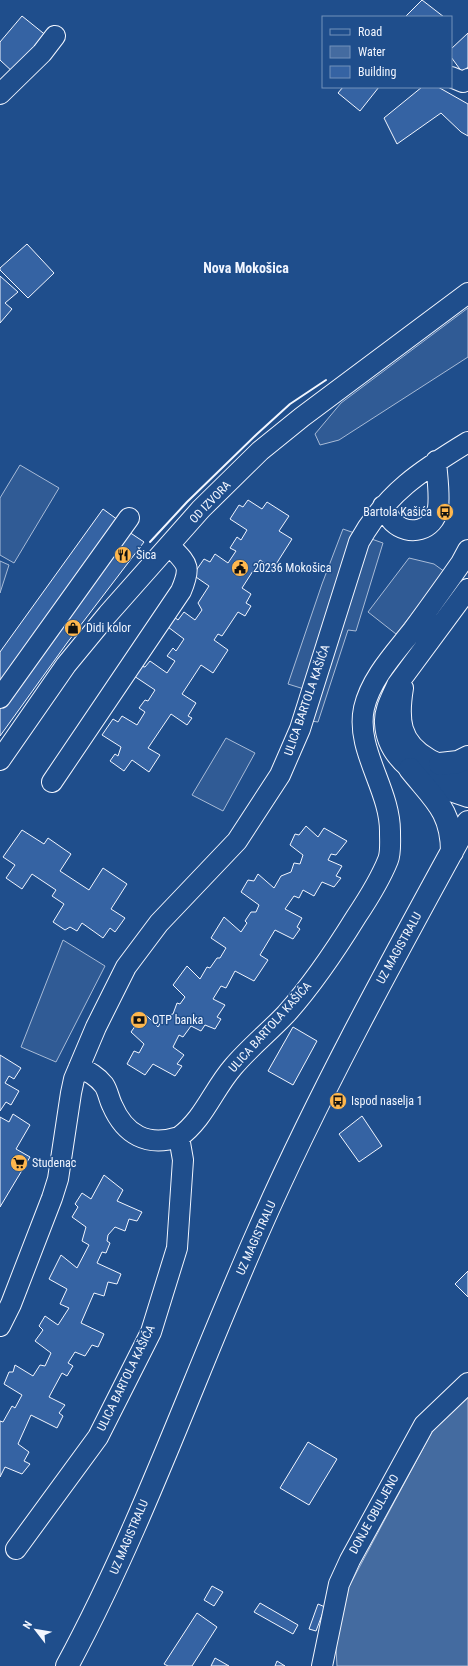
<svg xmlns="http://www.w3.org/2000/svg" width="468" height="1666" font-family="'Roboto Condensed',sans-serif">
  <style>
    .built { fill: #305b95; stroke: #a8bbd7 }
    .water { fill: #446ba0; stroke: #a8bbd7 }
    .building { fill: #3563a3; stroke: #f2f6ff }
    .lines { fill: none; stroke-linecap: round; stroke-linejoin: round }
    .minor-casing { stroke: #f2f6ff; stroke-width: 22 }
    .major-casing { stroke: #f2f6ff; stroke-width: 24 }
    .minor { stroke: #1f4e8c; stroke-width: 20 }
    .major { stroke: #1f4e8c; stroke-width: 22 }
    .wall { stroke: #f2f6ff; stroke-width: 2 }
    .labels { text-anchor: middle; stroke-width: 3; stroke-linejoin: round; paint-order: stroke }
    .street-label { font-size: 12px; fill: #f2f6ff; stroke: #1f4e8c }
    .poi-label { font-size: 12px; fill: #f2f6ff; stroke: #1f4e8c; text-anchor: start }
    .quarter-label { font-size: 14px; font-weight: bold; fill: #f2f6ff; stroke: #1f4e8c }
  </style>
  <rect width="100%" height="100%" fill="#1f4e8c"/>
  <path class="built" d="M468 308V357L339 440 320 445 315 434 341 403Z
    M20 465 59 488 14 563 0 555V498Z
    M343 529 383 543 356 631 348 630 318 722 311 721 304 689 288 684 322 584Z
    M409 558 434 564 445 572 396 634 368 612Z
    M0 561 9 565 0 593Z
    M226 738 255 753 223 811 192 795Z
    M63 940 105 966 56 1062 21 1047Z"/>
  <path class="water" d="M468 1389V1666H337L335 1631 345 1594 442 1413Z"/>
  <path class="building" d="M422 0 444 17H405Z
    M22 16 48 37 15 74 0 60V42Z
    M468 33V67L462 72 451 57V49Z
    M343 87H379L360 111 338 93Z
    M422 87H438L468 104V136L461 132 441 113 397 144 384 118Z
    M27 244 54 273 28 298 0 270V268Z
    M0 276 18 292 5 303 12 309 0 323Z
    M248 500 262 509 267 502 289 516 279 531 292 539 273 569 260 560 242 588 251 594 246 603 251 606 245 616 238 612 222 636 218 634 214 640 228 650 213 673 201 665 182 694 196 703 188 716 192 718 187 725 171 714 148 748 160 755 149 772 132 760 124 771 110 761 115 754 118 756 121 747 102 735 113 719 118 722 122 716 137 725 145 712 139 708 145 700 148 701 155 690 134 676 140 666 145 667 150 661 167 673 175 661 167 656 173 648 176 651 184 639 168 627 174 617 178 620 184 612 195 620 202 610 198 603 209 586 193 575 204 559 210 562 215 554 228 563 236 551 230 548 237 537 241 540 247 530 230 519 239 505 243 507Z
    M103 509 118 520 0 684V652Z
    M126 530 144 542 67 643 0 736V706Z
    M306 826 318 837 324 828 347 841 336 855 331 854 328 860 342 866 336 876 341 878 334 887 322 882 314 896 303 890 299 898 294 896 285 909 302 918 297 927 300 929 293 939 275 930 260 955 268 960 254 981 235 971 226 988 221 986 213 999 225 1005 217 1017 221 1019 215 1029 205 1025 201 1031 191 1026 183 1037 179 1035 173 1047 184 1055 177 1064 182 1066 175 1076 153 1064 145 1075 127 1064 134 1051 139 1053 144 1044 131 1032 138 1022 141 1024 146 1015 158 1027 165 1016 173 1014 177 1003 180 1004 185 997 173 985 187 966 200 979 207 967 210 968 217 958H220L226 948 211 938 224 917 241 932 247 923 245 921 251 912H256L259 905 241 892 248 880 254 881 258 874 274 888 281 876 291 872 294 863 300 864 303 855 290 845 295 834 299 835Z
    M22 830 44 844 48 838 71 854 60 871 89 890 103 868 127 884 111 909 125 918 115 932 110 928 103 938 82 923 77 931 70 927 65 930 53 922 64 904 52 896 56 890 32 874 22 889 6 878 15 865 3 857Z
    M293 1027 317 1041 293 1085 268 1071Z
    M0 1055 21 1068 14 1079 9 1076 5 1083 19 1091 11 1105 6 1102 0 1111Z
    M13 1114 30 1125 16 1149 30 1157 0 1207V1117L9 1122Z
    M362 1116 382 1146 359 1162 339 1134Z
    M104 1175 123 1190 117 1201 142 1212 137 1221 129 1219 125 1231 115 1227 108 1235 107 1241 110 1243 106 1253 102 1252 97 1263 121 1274 117 1284 108 1282 104 1296 94 1293 81 1323 104 1334 98 1347 92 1345 85 1356 75 1352 68 1363 73 1366 67 1376 62 1373 49 1397 65 1405 59 1413 63 1416 57 1428 31 1415 18 1444 29 1452 24 1461 30 1464 22 1474 5 1467 0 1477V1421L3 1422 12 1406 15 1408 22 1395 4 1384 9 1372H13L15 1365 33 1376 40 1365 45 1366 51 1353 35 1341 43 1330 39 1326 45 1316 58 1325 69 1308 60 1304 67 1289 49 1279 61 1255 77 1268 89 1245 82 1241 86 1227 72 1217 78 1207 75 1204 82 1193 91 1199Z
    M468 1271V1297L455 1284Z
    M308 1442 337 1459 309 1505 280 1488Z
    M212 1586 223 1592 214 1606 204 1600Z
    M260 1603 298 1625 293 1634 254 1612Z
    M318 1604 325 1607 316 1631 309 1629Z
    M197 1613 217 1627 192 1666H168L164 1664Z
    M215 1658 229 1666H211Z
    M277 1661 285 1666H275Z"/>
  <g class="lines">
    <defs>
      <path id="minor" d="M451 77 463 82 468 79
        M0 94 42 53 55 36
        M383 506C386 511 389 518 393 522 409 537 434 531 438 508 440 494 437 476 436 461
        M468 589 397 685C392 697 384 710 385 723 387 765 433 786 468 797
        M403 688C398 719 399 742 429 759 442 766 458 771 468 783
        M0 698 129 518
        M0 760 66 665 108 614 201 509 260 451 302 417 468 293
        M52 782 181 591C192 565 187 564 169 545
        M179 1137C204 1119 213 1090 233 1067 249 1048 269 1032 286 1014 313 984 335 951 356 917 368 899 380 880 388 860 391 853 390 841 390 833 391 790 355 750 364 708 371 678 395 653 413 630 429 608 445 586 461 563L468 550
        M0 1326 11 1304 52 1198 58 1179 71 1093 74 1079 96 1027 126 967 159 923 237 841 280 775 300 729 359 542C386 493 422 470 468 442
        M16 1549 98 1437 151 1332 177 1248 183 1160 179 1137C147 1147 125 1135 112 1105 109 1099 108 1091 104 1085 97 1076 89 1072 79 1067
        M322 1666 339 1584 350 1560 424 1425 468 1383"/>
      <path id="major" d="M440 764 458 762 468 757
        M410 769C434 799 452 811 452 852
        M67 1666C142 1527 194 1376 258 1232 320 1091 394 957 468 822"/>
    </defs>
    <use href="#minor" class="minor-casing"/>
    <use href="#major" class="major-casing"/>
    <use href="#minor" class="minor"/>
    <use href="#major" class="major"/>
    <path class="wall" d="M150 542 187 502 257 434 290 404 326 380"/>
  </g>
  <defs>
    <symbol id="bus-disc" viewBox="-11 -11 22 22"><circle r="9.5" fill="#ffb74d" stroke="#1f4e8c"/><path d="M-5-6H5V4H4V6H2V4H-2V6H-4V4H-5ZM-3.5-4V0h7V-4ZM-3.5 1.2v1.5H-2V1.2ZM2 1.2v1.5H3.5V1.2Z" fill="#111"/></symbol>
    <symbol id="restaurant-disc" viewBox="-11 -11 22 22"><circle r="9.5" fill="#ffb74d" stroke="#1f4e8c"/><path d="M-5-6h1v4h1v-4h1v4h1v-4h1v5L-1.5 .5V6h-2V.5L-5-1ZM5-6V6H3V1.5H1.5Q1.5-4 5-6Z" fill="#111"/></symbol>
    <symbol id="civic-disc" viewBox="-11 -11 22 22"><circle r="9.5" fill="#ffb74d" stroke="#1f4e8c"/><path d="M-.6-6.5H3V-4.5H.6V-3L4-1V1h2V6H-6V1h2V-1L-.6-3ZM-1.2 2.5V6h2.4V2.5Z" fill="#111"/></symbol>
    <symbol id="shop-disc" viewBox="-11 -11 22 22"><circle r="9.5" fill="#ffb74d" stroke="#1f4e8c"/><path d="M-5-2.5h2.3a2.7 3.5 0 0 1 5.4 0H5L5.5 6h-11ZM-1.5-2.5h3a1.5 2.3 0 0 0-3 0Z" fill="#111"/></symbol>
    <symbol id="bank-disc" viewBox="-11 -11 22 22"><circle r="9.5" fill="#ffb74d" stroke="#1f4e8c"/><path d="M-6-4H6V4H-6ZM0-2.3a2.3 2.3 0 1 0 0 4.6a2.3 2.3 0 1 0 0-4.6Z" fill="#111"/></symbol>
    <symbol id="supermarket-disc" viewBox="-11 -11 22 22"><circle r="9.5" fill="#ffb74d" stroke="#1f4e8c"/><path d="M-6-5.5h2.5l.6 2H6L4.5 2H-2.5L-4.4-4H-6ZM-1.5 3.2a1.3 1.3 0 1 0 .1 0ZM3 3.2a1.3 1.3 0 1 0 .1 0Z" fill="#111"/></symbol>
  </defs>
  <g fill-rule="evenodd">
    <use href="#bus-disc" x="435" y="502" width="20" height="20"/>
    <use href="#restaurant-disc" x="113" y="545" width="20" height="20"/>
    <use href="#civic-disc" x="230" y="558" width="20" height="20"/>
    <use href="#shop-disc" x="63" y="618" width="20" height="20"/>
    <use href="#bank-disc" x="129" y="1010" width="20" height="20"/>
    <use href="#bus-disc" x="328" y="1091" width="20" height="20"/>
    <use href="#supermarket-disc" x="9" y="1153" width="20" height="20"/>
  </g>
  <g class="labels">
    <g class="street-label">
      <text transform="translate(210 502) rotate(-46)" y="4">OD IZVORA</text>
      <text transform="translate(307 700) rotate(-71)" y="4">ULICA BARTOLA KAŠIĆA</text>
      <text transform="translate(399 948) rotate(-61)" y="4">UZ MAGISTRALU</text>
      <text transform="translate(270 1027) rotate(-48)" y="4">ULICA BARTOLA KAŠIĆA</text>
      <text transform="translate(256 1238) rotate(-66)" y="4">UZ MAGISTRALU</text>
      <text transform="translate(126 1378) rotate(-64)" y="4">ULICA BARTOLA KAŠIĆA</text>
      <text transform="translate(374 1514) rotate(-61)" y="4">DONJE OBULJENO</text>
      <text transform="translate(129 1537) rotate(-67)" y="4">UZ MAGISTRALU</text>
    </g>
    <g class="poi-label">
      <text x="432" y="516" text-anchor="end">Bartola Kašića</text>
      <text x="136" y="559">Šica</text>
      <text x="253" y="572">20236 Mokošica</text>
      <text x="86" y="632">Didi kolor</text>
      <text x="152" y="1024">OTP banka</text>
      <text x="351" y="1105">Ispod naselja 1</text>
      <text x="32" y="1167">Studenac</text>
    </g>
    <g class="quarter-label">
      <text x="246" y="273">Nova Mokošica</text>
    </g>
  </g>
  <rect x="322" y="16" width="130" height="72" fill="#1f4e8c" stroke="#7391ba"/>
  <rect x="330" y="29" width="20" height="6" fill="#1f4e8c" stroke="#7391ba"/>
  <text x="358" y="36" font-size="12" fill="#f2f6ff">Road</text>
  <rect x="330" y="46" width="20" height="12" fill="#446ba0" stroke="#7391ba"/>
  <text x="358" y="56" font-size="12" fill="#f2f6ff">Water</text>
  <rect x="330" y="66" width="20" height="12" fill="#3563a3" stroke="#7391ba"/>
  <text x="358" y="76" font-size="12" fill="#f2f6ff">Building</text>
  <g transform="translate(36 1630) rotate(301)" stroke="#1f4e8c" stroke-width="3" paint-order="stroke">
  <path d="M0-3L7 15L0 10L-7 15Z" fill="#f2f6ff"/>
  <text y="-6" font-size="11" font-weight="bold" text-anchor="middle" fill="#f2f6ff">N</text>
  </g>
</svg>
